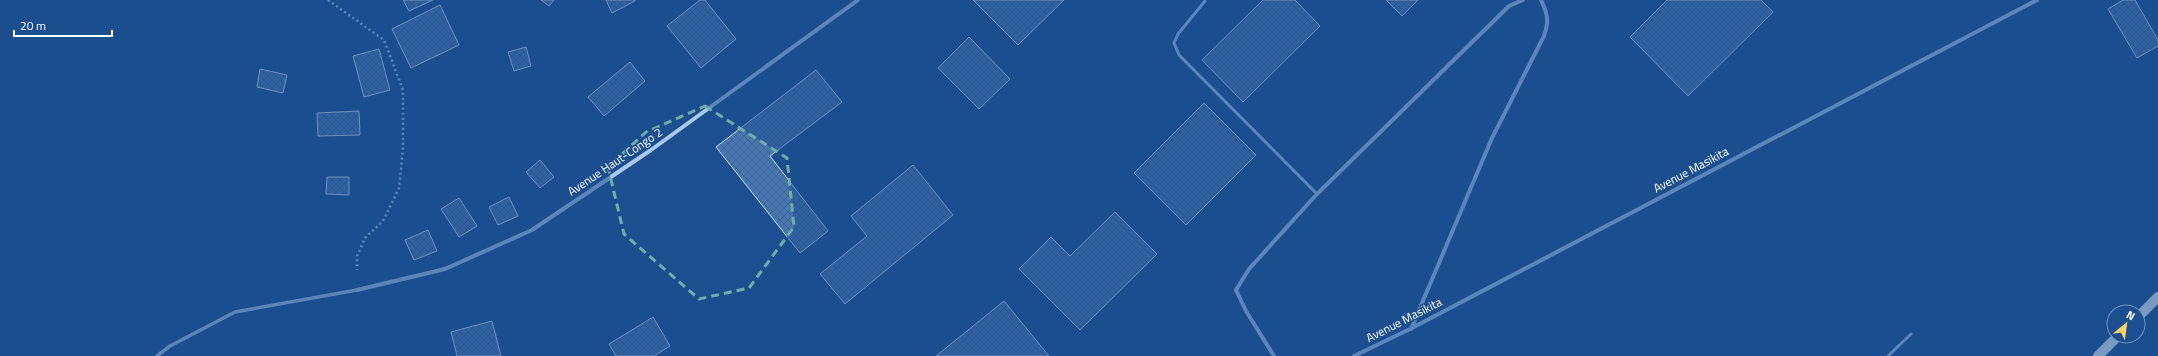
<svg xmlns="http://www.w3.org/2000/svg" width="2158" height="356" font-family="'Titillium Web',sans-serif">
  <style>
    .building { fill: url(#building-cross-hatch); stroke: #cfe3fa }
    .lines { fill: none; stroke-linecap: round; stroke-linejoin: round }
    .path { stroke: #a9c9ee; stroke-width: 2.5; stroke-dasharray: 2 3; stroke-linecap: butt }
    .service { stroke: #a9c9ee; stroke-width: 3 }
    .pedestrian { stroke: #a9c9ee; stroke-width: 3.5 }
    .minor { stroke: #a9c9ee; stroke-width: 4 }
    .primary { stroke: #f0f6ff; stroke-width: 10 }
    .marked { fill: none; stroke: #6fada8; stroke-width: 3; stroke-dasharray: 8 5; stroke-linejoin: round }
    .labels { text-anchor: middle; stroke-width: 3; stroke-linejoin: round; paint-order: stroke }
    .street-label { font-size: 12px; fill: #fff; stroke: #1b4f8f }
  </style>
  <defs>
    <pattern id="building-cross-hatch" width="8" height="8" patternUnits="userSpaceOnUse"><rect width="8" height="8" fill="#4478b7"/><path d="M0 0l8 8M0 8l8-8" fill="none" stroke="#486282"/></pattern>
  </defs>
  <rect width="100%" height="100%" fill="#1b4f8f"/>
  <path class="building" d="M403 0H433L409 11Z
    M541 0H554L549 6Z
    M606 0H635V1L612 13Z
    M700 0H705L736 39 701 68 667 26Z
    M973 0H1064L1018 45Z
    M1263 0H1295L1320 26 1243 102 1202 60Z
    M1386 0H1418L1402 16Z
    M1667 0H1761L1773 12 1688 96 1630 37Z
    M2123 0H2135L2158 40V46L2137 58 2108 9Z
    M440 5 459 45 411 68 392 29Z
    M969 37 1010 79 979 109 938 68Z
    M526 47 531 66 514 71 508 52Z
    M379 49 390 90 364 97 353 56Z
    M630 62 645 81 604 116 588 97Z
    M260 69 287 75 283 93 257 87Z
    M816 70 842 102 770 156 828 231 800 253 716 147Z
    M1204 103 1256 155 1186 225 1134 173Z
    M359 111 360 135 318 136 317 113Z
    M540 160 554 177 540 188 526 172Z
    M913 165 953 215 845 304 820 274 867 236 851 216Z
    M327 177H349V195L326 194Z
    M509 197 518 216 498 225 489 207Z
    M459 198 477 226 459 237 441 209Z
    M1115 212 1157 254 1080 330 1019 269 1051 237 1070 256Z
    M428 230 437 251 414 260 405 240Z
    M1004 301 1049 356H936Z
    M653 317 670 346 654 356H616L609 344Z
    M492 321 501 356H457L451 332Z"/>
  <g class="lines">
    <path class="path" d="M328 0 384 40 403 90V148L399 188 383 221 365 238 357 256V270"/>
    <path class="service" d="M1205 1 1178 34 1174 43 1179 55 1317 194
      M1888 356 1911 334"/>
    <path class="pedestrian" d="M157 356 170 346 235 312 357 290"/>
    <path class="minor" d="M357 290 445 269 532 230 651 150 858 0
      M1411 329 1492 138 1544 36C1549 22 1548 14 1541 0
      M1274 356 1246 311 1236 290 1249 269 1317 194 1509 6 1523 0
      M1354 356 1410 329 2037 0"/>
    <path class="primary" d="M2138 317 2158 297
      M2098 356 2118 336"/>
  </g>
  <path d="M0 0H2158V356H0ZM705 106 787 158 794 227 749 288 699 299 624 234 608 167 646 132Z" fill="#1b4f8f" fill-opacity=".55" fill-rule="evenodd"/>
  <path class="marked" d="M705 106 787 158 794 227 749 288 699 299 624 234 608 167 646 132Z"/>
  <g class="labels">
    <g class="street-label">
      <text transform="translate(615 162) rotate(-34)" y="4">Avenue Haut-Congo 2</text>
      <text transform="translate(1691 170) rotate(-28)" y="4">Avenue Masikita</text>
      <text transform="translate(1404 320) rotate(-27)" y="4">Avenue Masikita</text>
    </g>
  </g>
  <g transform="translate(2126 324) rotate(29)"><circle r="19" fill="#1b4f8f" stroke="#7695bc"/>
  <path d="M0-3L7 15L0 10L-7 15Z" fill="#ffd166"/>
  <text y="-6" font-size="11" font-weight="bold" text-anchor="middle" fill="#ffffff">N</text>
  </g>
  <path d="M14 30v6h98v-6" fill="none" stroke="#ffffff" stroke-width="2"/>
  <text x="20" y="30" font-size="12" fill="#ffffff" stroke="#1b4f8f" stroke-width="3" paint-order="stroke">20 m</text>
</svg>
